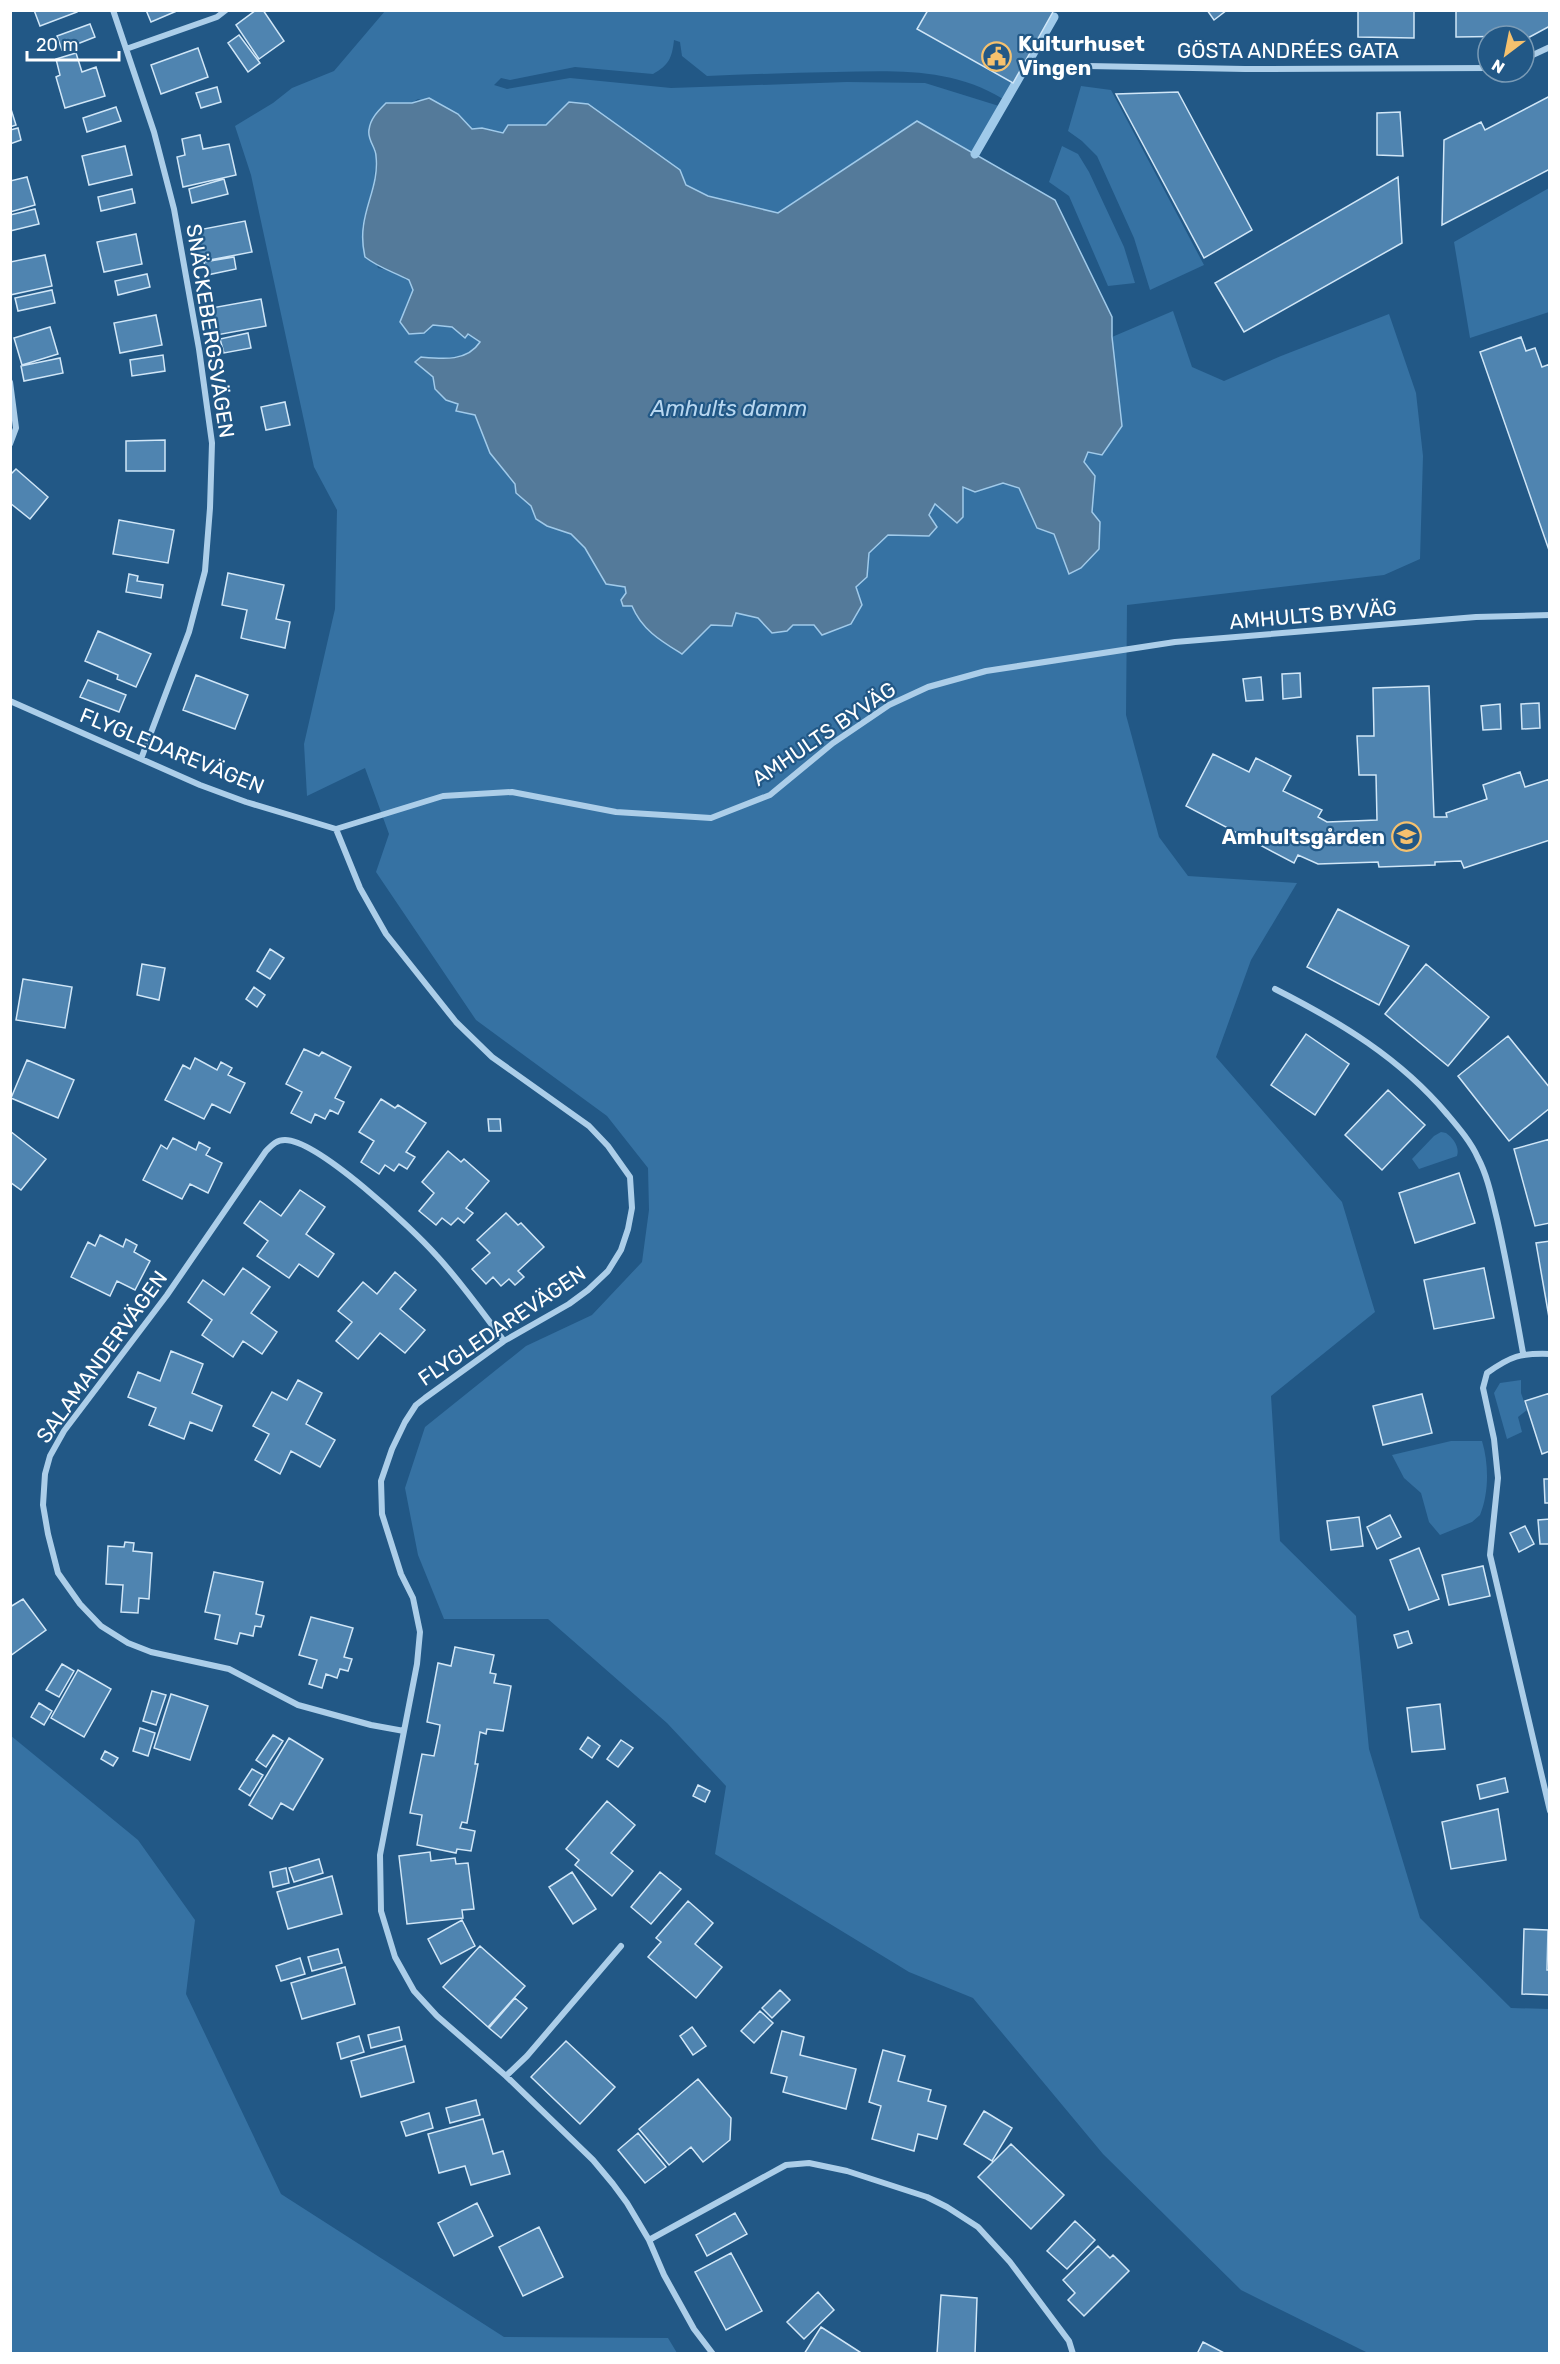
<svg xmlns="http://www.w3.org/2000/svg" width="1560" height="2364" font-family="Rubik,sans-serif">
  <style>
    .green { fill: #3672a3 }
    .water { fill: #547a9a; stroke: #a0caea; stroke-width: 1.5 }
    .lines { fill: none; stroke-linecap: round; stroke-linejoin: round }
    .stream { stroke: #a0caea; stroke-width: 9 }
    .building { fill: #4f84b0; stroke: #d0e6f7; stroke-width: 1.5 }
    .minor { stroke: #accee9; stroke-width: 6 }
    .labels { text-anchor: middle; stroke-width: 4.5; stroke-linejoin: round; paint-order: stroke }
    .poi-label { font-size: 21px; font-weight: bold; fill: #fff; stroke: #225886; text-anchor: start }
    .street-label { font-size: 21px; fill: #fff; stroke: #225886 }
    .water-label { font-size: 22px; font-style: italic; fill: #b8d7f0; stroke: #225886 }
  </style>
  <rect width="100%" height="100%" fill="#225886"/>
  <path class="green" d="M385 11H928L1013 83 1003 99C951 67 893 71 835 72 792 73 749 74 707 76L682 56 680 42 674 40C672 58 669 65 653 74L575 67 510 80 501 78 494 85 507 89 570 78 671 88 847 82 925 83 999 106 972 152 917 121 778 213 708 196 686 185 680 170 569 102 546 125H508L503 133 482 128 472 129 458 114 418 99 412 103 386 104 368 132 376 156 374 181 362 227 378 268 392 271 409 280 413 289 405 308 433 325 452 327 465 338 468 334 480 342C466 361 443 359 421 357L415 362 433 377 435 389 446 400 458 404 475 415 490 453 515 484 516 493 531 506 536 519 547 526 571 534 585 548 606 584 625 587 636 616 711 625 736 613 792 625H814L822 635 855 587 867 577 869 553 888 535 929 536V515L936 503 956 523 963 517V486L975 491 1003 482 1019 488 1037 528 1054 533 1070 574 1081 568 1092 512 1095 476 1084 462 1088 452 1122 426 1112 337 1173 311 1192 367 1224 381 1281 356 1389 314 1416 393 1423 456 1420 559 1384 575 1127 605 1126 715 1159 837 1188 876 1297 883 1251 960 1216 1057 1342 1202 1375 1312 1271 1396 1280 1541 1356 1616 1369 1749 1420 1918 1511 2008 1549 2009V2353H1368L1241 2290 1103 2154 973 1998 909 1972 715 1854 726 1786 667 1723 548 1619H444L418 1555 405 1488 425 1427 526 1346 592 1315 642 1262 649 1210 648 1168 607 1116 476 1020 376 872 389 834 365 768 307 796 304 744 335 609 337 510 314 467 251 175 235 126 273 103 292 88 334 71Z
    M1081 86 1111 90 1204 265 1150 290 1134 238 1097 156 1082 141 1068 131Z
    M1062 146 1078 154 1089 172 1124 247 1135 283 1108 286 1069 196 1049 182Z
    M1549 188V312L1470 338 1454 242Z
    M1441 1132 1446 1133C1453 1138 1460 1147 1457 1156L1419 1169 1412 1159 1434 1136Z
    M1521 1380V1393L1527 1410 1518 1417 1522 1432 1507 1439 1494 1393 1500 1383Z
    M1451 1441H1482C1489 1464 1489 1493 1480 1515L1472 1522 1440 1535 1429 1522 1421 1493 1404 1478 1392 1455Z
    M10 1735 138 1840 195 1920 186 1994 281 2194 504 2337 668 2338 677 2353H11Z"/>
  <path class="water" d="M429 98 458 114 472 129 482 128 503 133 508 125H546L569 102 588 104 680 170 686 185 708 196 778 213 917 121 1055 200 1112 317V337L1122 426 1102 455 1088 452 1084 462 1095 476 1092 512 1100 522 1099 549 1081 568 1069 574 1054 534 1037 528 1019 488 1003 483 975 492 963 487V517L957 523 935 504 929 515 937 527 929 536 888 535 869 553 867 577 856 587 862 605 851 624 822 635 814 625H793L787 631 772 633 758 618 736 613 732 626 711 625 682 654C661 641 642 630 632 606H623L621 600 626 593 625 587 606 584 585 548 571 534 547 526 536 519 531 506 516 493 515 484 490 453 475 415 456 411 458 404 446 400 435 389 433 377 415 362 421 357C442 359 467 362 480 342L468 334 465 338 452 327 433 325 424 333 409 334 400 322 413 290 409 280C394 272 379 268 365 257 355 215 380 192 376 156 376 148 367 139 369 130 370 119 378 111 386 103H412Z"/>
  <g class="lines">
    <path class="stream" d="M975 154 1054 17"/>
  </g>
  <path class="building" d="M34 10H77V12L40 26Z
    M146 10H179L151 22Z
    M256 10H263L284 41 259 59 236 25Z
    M928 10H1054L1013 83 917 29Z
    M1207 10H1227L1214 20Z
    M1358 10H1414V38L1358 37Z
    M1456 10H1550V26L1526 39 1524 36 1456 37Z
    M90 24 95 37 62 50 57 36Z
    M239 35 260 63 248 72 228 43Z
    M198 48 208 77 161 94 151 65Z
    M76 53 82 72 96 67 105 96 65 108 56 77 60 75 56 59Z
    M217 87 221 102 201 108 196 93Z
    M1178 92 1252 230 1204 258 1116 94Z
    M1550 96V169L1442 225 1444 140 1481 122 1485 130Z
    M10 106 16 125 10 127Z
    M116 107 121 121 87 132 83 118Z
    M1400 112 1403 156 1377 155V113Z
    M18 128 21 140 10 144V130Z
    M200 135 203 149 229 144 236 175 183 187 177 157 185 155 182 139Z
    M125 146 132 175 89 185 82 156Z
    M27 177 35 205 10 212V181Z
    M1398 177 1402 243 1244 332 1215 283Z
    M224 179 228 194 192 203 189 189Z
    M132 189 135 203 101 211 98 197Z
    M35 209 39 224 10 231V215Z
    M245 221 252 252 199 262 193 231Z
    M136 234 142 264 104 272 97 242Z
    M45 255 52 286 10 295V262Z
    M234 257 236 269 207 275 204 262Z
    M147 274 150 287 118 295 115 281Z
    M52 290 55 303 18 311 15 298Z
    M261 299 266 326 211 336 206 309Z
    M156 315 162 345 120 353 114 323Z
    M50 327 58 354 22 365 14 338Z
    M248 333 251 348 224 353 220 339Z
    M1521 337 1526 351 1535 348 1542 367 1550 364V553L1480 352Z
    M163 355 165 371 132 376 130 360Z
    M60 358 63 373 24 381 21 366Z
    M285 402 290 425 266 430 261 407Z
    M165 440V471H126V441Z
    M16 469 48 497 30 519 10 503V475Z
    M119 520 174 530 168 563 113 554Z
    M228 573 284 585 276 619 290 622 285 648 241 638 247 610 222 605Z
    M129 574 138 576 137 581 163 585 161 598 126 592Z
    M98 631 151 654 136 687 117 679 118 675 85 661Z
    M1300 673 1301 697 1283 699 1282 674Z
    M196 675 248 695 235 729 183 710Z
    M1261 677 1263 700 1246 701 1243 679Z
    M88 680 126 695 119 712 80 697Z
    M1429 686 1434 817H1447L1446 813 1487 799 1483 785 1520 772 1525 787 1550 779V840L1464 868 1461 861 1435 862V865L1379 867 1378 862 1318 864 1298 855 1294 863 1186 806 1213 754 1249 772 1256 758 1291 776 1283 791 1322 810 1318 817 1327 822 1377 820 1376 775H1359L1357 736H1374L1373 688Z
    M1539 703 1540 728 1522 729 1521 704Z
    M1500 704 1501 729 1483 730 1481 706Z
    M1338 909 1409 946 1379 1005 1307 967Z
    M270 949 284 958 270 979 257 971Z
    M142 964 165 968 159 1000 137 995Z
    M1426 964 1489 1017 1448 1066 1385 1014Z
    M23 979 72 987 65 1028 16 1020Z
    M254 987 265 995 257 1007 246 999Z
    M1306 1034 1349 1064 1315 1115 1271 1085Z
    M1508 1036 1550 1088V1108L1509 1141 1458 1076Z
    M304 1049 319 1056 322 1052 351 1067 335 1098 344 1102 338 1114 330 1110 325 1119 315 1114 311 1123 291 1113 302 1092 286 1084Z
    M195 1058 217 1070 221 1062 232 1068 228 1075 245 1083 230 1113 212 1104 204 1119 165 1100 183 1065 190 1069Z
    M27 1060 74 1080 58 1118 11 1098Z
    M1388 1090 1425 1125 1382 1170 1345 1135Z
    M381 1099 395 1108 398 1105 426 1123 406 1152 415 1157 407 1169 399 1164 394 1171 385 1165 379 1174 361 1162 374 1141 359 1132Z
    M488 1119H500L501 1131H489Z
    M10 1131 46 1159 21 1190 10 1182Z
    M173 1138 196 1150 199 1142 210 1148 206 1155 222 1163 208 1193 190 1184 182 1199 143 1180 161 1145 167 1149Z
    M1550 1139V1223L1535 1226 1514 1149Z
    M448 1151 461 1162 464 1159 489 1181 466 1208 473 1213 464 1223 458 1218 451 1225 442 1218 436 1225 419 1211 434 1193 422 1182Z
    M1459 1173 1475 1223 1415 1243 1399 1193Z
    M300 1190 325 1207 306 1234 334 1254 318 1277 299 1264 289 1278 257 1256 268 1241 244 1223 260 1201 281 1216Z
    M506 1213 518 1225 521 1223 544 1247 518 1271 524 1277 515 1285 509 1279 501 1286 493 1277 486 1284 472 1269 490 1253 477 1240Z
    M100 1235 123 1247 126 1239 137 1245 134 1252 150 1261 135 1290 117 1281 110 1296 71 1277 88 1242 95 1246Z
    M1550 1241V1323L1536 1243Z
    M243 1268 270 1287 251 1313 277 1332 262 1354 243 1341 233 1357 202 1335 212 1320 188 1302 203 1280 224 1295Z
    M1484 1268 1494 1318 1434 1329 1424 1280Z
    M395 1272 416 1290 400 1309 425 1330 405 1353 380 1333 358 1359 336 1341 352 1322 338 1311 363 1282 377 1294Z
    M171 1351 203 1364 192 1393 222 1406 212 1431 190 1422 184 1439 149 1425 156 1408 128 1397 138 1372 160 1381Z
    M298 1380 322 1393 306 1424 335 1440 320 1467 291 1451 280 1474 255 1460 269 1434 253 1426 272 1392 287 1400Z
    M1550 1393V1451L1542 1454 1525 1401Z
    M1422 1394 1432 1433 1383 1445 1373 1406Z
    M1544 1479H1550V1503H1545Z
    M1390 1515 1401 1537 1377 1549 1367 1527Z
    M1359 1517 1363 1546 1331 1550 1327 1521Z
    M1550 1519V1544H1540L1538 1520Z
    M1525 1526 1534 1544 1519 1552 1510 1533Z
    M125 1542 134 1543 133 1551 152 1553 149 1599 139 1598 138 1613 121 1612 123 1585 106 1584 108 1546 124 1547Z
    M1419 1548 1439 1599 1409 1610 1390 1560Z
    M1483 1566 1490 1596 1449 1605 1442 1575Z
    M214 1572 263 1582 256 1614 264 1616 261 1627 255 1626 253 1636 240 1633 237 1644 215 1639 220 1615 205 1612Z
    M23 1599 46 1630 10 1656V1607Z
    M311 1617 353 1628 344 1657 352 1659 348 1671 340 1669 337 1678 326 1674 322 1688 309 1684 317 1660 299 1655Z
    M1408 1631 1412 1643 1398 1648 1394 1635Z
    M455 1647 494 1655 490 1673 496 1674 494 1683 511 1686 503 1731 487 1729 486 1734 480 1732 475 1764H478L467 1823 462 1822 460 1828 475 1831 471 1851 457 1849 456 1853 417 1845 422 1815 410 1813 422 1754 434 1756 439 1732 440 1725 427 1722 438 1663 451 1666Z
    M62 1664 74 1671 59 1697 46 1690Z
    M78 1670 111 1689 84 1737 51 1718Z
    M152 1691 166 1695 156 1725 143 1721Z
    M171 1694 208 1706 190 1760 154 1748Z
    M39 1703 52 1711 44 1725 31 1717Z
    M1440 1704 1445 1749 1412 1752 1407 1708Z
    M140 1728 155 1733 148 1756 133 1751Z
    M273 1735 283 1741 266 1767 256 1760Z
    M588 1737 600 1746 592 1758 580 1749Z
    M289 1738 323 1759 293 1810 281 1803 272 1819 249 1805Z
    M621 1740 633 1748 618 1767 607 1759Z
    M105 1751 118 1758 113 1766 101 1759Z
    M252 1769 263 1775 250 1796 239 1789Z
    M1505 1778 1508 1792 1480 1799 1477 1785Z
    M698 1785 710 1791 705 1802 693 1796Z
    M607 1801 635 1825 611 1853 633 1871 612 1896 575 1865 579 1860 566 1849Z
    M1498 1809 1506 1860 1451 1869 1442 1822Z
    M430 1852 431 1861 455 1858 456 1864 468 1863 474 1909 462 1910 463 1918 407 1924 399 1856Z
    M319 1859 323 1873 294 1882 289 1868Z
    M286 1868 289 1883 273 1887 270 1872Z
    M572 1872 596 1909 573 1924 549 1887Z
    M660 1872 681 1889 651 1924 631 1907Z
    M332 1876 342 1914 288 1929 277 1892Z
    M688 1901 713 1923 695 1944 722 1967 696 1998 648 1957 661 1942 656 1938Z
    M462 1920 475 1946 441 1964 428 1939Z
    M1524 1929 1548 1930 1547 1970H1550V1995L1522 1994Z
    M480 1946 525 1986 488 2027 443 1987Z
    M338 1949 342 1963 312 1971 308 1957Z
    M300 1958 305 1974 281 1981 276 1966Z
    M345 1967 355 2004 302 2019 291 1983Z
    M780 1990 790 2000 772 2018 762 2008Z
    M515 1998 527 2008 501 2038 489 2028Z
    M760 2011 773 2023 754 2043 741 2031Z
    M399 2027 402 2040 371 2048 368 2035Z
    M692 2027 706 2046 693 2055 680 2036Z
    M782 2031 804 2037 800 2055 856 2069 846 2109 783 2092 787 2077 771 2073Z
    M359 2036 364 2052 341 2059 337 2043Z
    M566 2041 615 2087 580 2124 531 2077Z
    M405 2046 414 2082 361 2097 351 2061Z
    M883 2050 905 2056 898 2081 931 2090 928 2101 946 2106 937 2139 918 2134 914 2151 872 2139 881 2106 869 2102Z
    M698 2079 731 2118 730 2140 703 2162 691 2147 669 2165 639 2129Z
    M476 2100 480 2115 450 2123 446 2108Z
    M984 2111 1012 2128 992 2161 964 2144Z
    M429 2113 433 2128 406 2136 401 2122Z
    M483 2119 493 2154 503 2151 510 2174 471 2185 465 2166 439 2173 428 2134Z
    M638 2133 666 2167 645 2183 618 2150Z
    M1011 2144 1064 2195 1031 2229 978 2177Z
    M477 2203 493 2236 454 2256 438 2223Z
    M735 2213 747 2234 707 2256 696 2235Z
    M1075 2221 1095 2240 1067 2269 1047 2251Z
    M539 2227 563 2277 523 2296 499 2247Z
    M1098 2246 1110 2258 1113 2255 1129 2271 1084 2316 1068 2300 1075 2293 1063 2280Z
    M731 2253 762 2311 726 2330 695 2272Z
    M818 2292 834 2310 804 2339 787 2322Z
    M941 2295 977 2298 975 2354H937Z
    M821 2327 863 2354H804Z
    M1203 2342 1226 2354H1197Z"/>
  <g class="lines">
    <path class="minor" d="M113 10 154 132 174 209 199 349 212 443 210 508 205 571 189 632 141 759
      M126 49 217 17 226 10
      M1524 59 1550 47
      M1088 66 1245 69 1488 68
      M10 382 16 428 10 444
      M10 701 200 785 246 802 336 829 360 888 386 934 456 1022 492 1057 589 1126 608 1146 630 1177 632 1208 628 1229 621 1250 608 1271 588 1290 569 1304 504 1341 425 1398 416 1405 405 1422 392 1449 381 1481 382 1514 401 1574 413 1598 420 1632 417 1664 380 1855 381 1911 395 1957 414 1991 437 2016 506 2076 593 2160 613 2184 627 2203 649 2240 664 2275 694 2329 713 2354
      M336 829 443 796 512 792 616 812 711 818 770 795 833 743 889 705 928 687 986 671 1175 642 1476 617 1550 615
      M1275 989C1340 1022 1400 1058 1447 1114 1458 1127 1471 1142 1478 1158 1488 1177 1492 1199 1497 1219 1507 1263 1515 1308 1523 1353
      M1550 1354C1520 1353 1511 1356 1487 1373L1483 1388 1494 1439 1498 1478 1490 1555 1550 1811
      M404 1731 371 1725 298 1705 229 1669 151 1652 128 1643 101 1626 80 1604 58 1573 48 1534 43 1505 45 1474 50 1456 64 1431 167 1295 266 1151C272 1145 276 1140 285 1140 318 1140 413 1229 436 1255 461 1282 482 1312 504 1341
      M506 2076 527 2056 621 1946
      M649 2240 786 2165 809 2163 847 2171 927 2197 947 2207 978 2227 1010 2262 1069 2341 1073 2354"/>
  </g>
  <defs>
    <symbol id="civic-ring" viewBox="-11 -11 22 22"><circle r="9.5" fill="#225886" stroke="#f5c16e" stroke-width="1.5"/><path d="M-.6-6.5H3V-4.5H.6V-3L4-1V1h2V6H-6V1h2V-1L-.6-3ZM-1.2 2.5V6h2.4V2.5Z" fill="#f5c16e"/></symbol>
    <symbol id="school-ring" viewBox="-11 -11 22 22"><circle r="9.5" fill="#225886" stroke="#f5c16e" stroke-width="1.5"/><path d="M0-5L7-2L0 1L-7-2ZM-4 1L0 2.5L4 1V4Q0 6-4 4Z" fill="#f5c16e"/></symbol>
  </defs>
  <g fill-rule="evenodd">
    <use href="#civic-ring" x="980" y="40" width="33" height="33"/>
    <use href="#school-ring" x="1390" y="820" width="33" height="33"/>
  </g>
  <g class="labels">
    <g class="poi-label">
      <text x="1018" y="51">Kulturhuset<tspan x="1018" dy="24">Vingen</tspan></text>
      <text x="1385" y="844" text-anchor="end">Amhultsgården</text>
    </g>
    <g class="street-label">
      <text x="1288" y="58">GÖSTA ANDRÉES GATA</text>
      <text transform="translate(210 331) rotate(81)" y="7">SNÄCKEBERGSVÄGEN</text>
      <text transform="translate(1313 615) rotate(-5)" y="7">AMHULTS BYVÄG</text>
      <text transform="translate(824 734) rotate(-34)" y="7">AMHULTS BYVÄG</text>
      <text transform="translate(172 751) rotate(22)" y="7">FLYGLEDAREVÄGEN</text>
      <text transform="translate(502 1326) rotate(-34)" y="7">FLYGLEDAREVÄGEN</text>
      <text transform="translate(102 1357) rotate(-54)" y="7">SALAMANDERVÄGEN</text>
    </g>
    <g class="water-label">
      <text x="729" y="416">Amhults damm</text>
    </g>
  </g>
  <rect width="1560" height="2364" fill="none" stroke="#ffffff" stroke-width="24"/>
  <g transform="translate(1506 54) rotate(212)"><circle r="28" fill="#225886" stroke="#7a9bb6" stroke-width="1.5"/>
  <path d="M0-4.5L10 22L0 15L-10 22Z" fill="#f5c16e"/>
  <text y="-9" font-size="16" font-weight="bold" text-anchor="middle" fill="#ffffff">N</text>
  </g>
  <path d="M27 51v9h92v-9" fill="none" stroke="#ffffff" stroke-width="3"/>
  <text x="36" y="51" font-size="18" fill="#ffffff" stroke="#225886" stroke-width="4.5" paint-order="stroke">20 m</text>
</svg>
